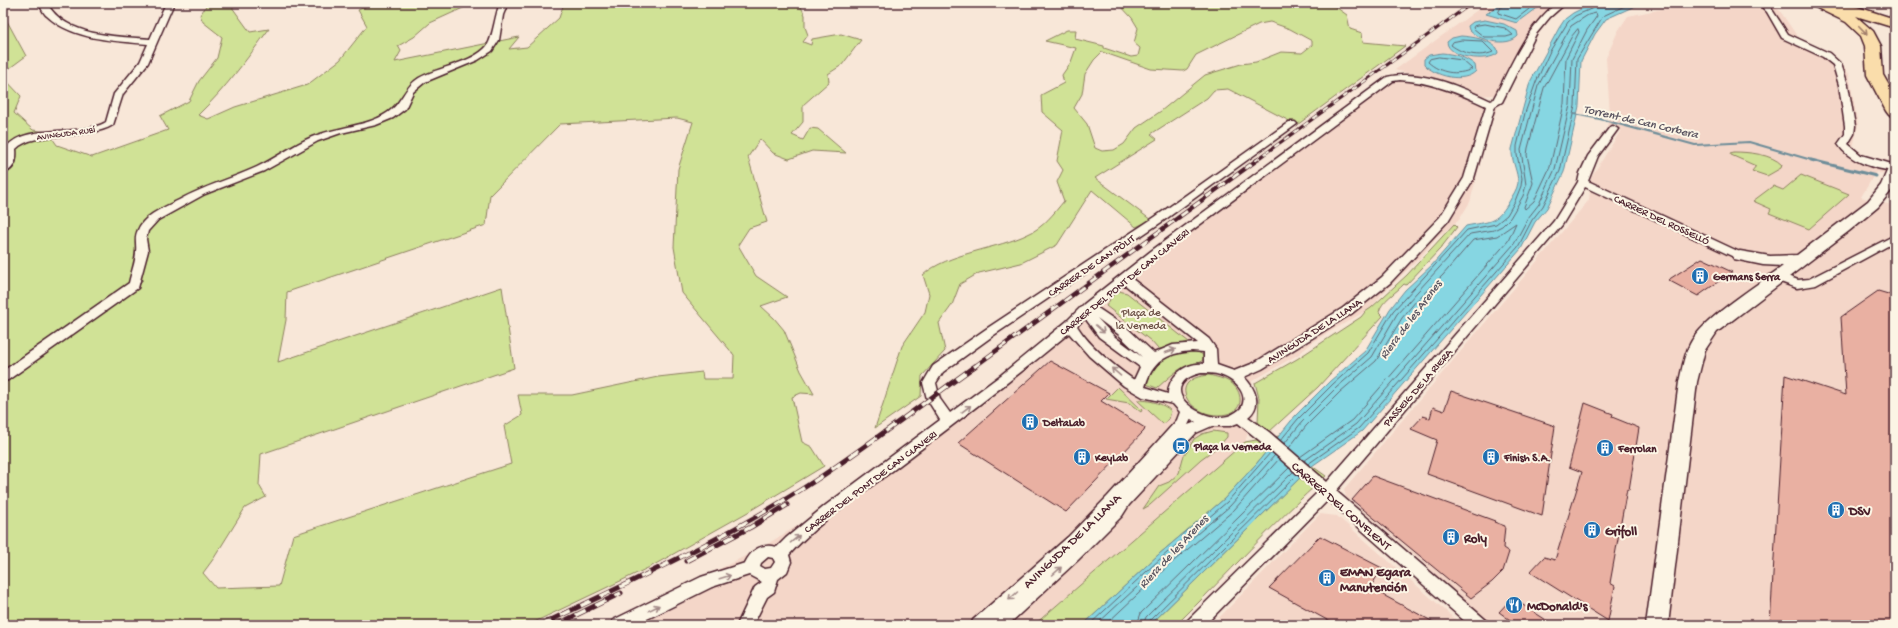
<svg xmlns="http://www.w3.org/2000/svg" width="1898" height="628" font-family="'Gochi Hand',sans-serif">
  <style>
    .built { fill: #f4d6c8 }
    .green { fill: #d0e296; stroke: #8d8060; fill-rule: evenodd }
    .water { fill: #86d6e2; stroke: #6e8d99 }
    .lines { fill: none; stroke-linecap: round; stroke-linejoin: round }
    .shore { stroke: #626874; stroke-width: 1 }
    .stream-far1 { stroke: #6e8d99; stroke-width: 2 }
    .stream { stroke: #6e8d99; stroke-width: 3 }
    .building { fill: #e9b0a2; stroke: #4a1f2b }
    .street-casing { stroke: #4a1f2b; stroke-width: 3 }
    .secondary-casing { stroke: #4a1f2b; stroke-width: 3 }
    .highway-casing { stroke: #4a1f2b; stroke-width: 3 }
    .street { fill: #fcf5e5; fill-rule: evenodd }
    .secondary { fill: #fcf5e5; fill-rule: evenodd }
    .highway { fill: #faddab; fill-rule: evenodd }
    .rail-far2-casing { stroke: #4a1f2b; stroke-width: 3 }
    .rail-far1-casing { stroke: #4a1f2b; stroke-width: 4.5 }
    .rail-casing { stroke: #4a1f2b; stroke-width: 5 }
    .rail-far2 { stroke: #fcf5e5; stroke-width: 2; stroke-dasharray: 6; stroke-linecap: butt }
    .rail-far1 { stroke: #fcf5e5; stroke-width: 3; stroke-dasharray: 8; stroke-linecap: butt }
    .rail { stroke: #fcf5e5; stroke-width: 3.5; stroke-dasharray: 11; stroke-linecap: butt }
    .oneway { stroke: #a27e6b }
    .oneway2 { stroke: #a38a88 }
    .labels { text-anchor: middle; stroke-width: 4; stroke-linejoin: round; paint-order: stroke }
    .far-street-label { font-size: 9px; fill: #4a1f2b; stroke: #fcf5e5 }
    .street-label { font-size: 11px; fill: #4a1f2b; stroke: #fcf5e5 }
    .poi-label { font-size: 11px; font-weight: bold; fill: #4a1f2b; stroke: #fcf5e5; text-anchor: start }
    .park-label { font-size: 11px; fill: #6c5046; stroke: #fcf5e5 }
    .water-label { font-size: 12px; font-style: italic; fill: #5c5662; stroke: #fcf5e5 }
    .near-street-label { font-size: 13px; fill: #4a1f2b; stroke: #fcf5e5 }
    .near-poi-label { font-size: 13px; font-weight: bold; fill: #4a1f2b; stroke: #fcf5e5; text-anchor: start }
  </style>
  <rect width="100%" height="100%" fill="#f8e7d8"/>
  <filter id="ink" filterUnits="userSpaceOnUse"><feTurbulence type="fractalNoise" baseFrequency=".025" numOctaves="2"/><feDisplacementMap in="SourceGraphic" scale="8" xChannelSelector="R" yChannelSelector="G"/><feConvolveMatrix kernelMatrix="1 2 1 2 8 2 1 2 1" color-interpolation-filters="sRGB"/></filter>
  <g filter="url(#ink)">
    <path class="built" d="M1487 3H1557L1540 17 1531 29 1498 92 1494 95 1476 96 1429 79 1395 70Z
      M1691 3H1771L1780 11 1797 36 1805 43 1840 61 1849 74 1858 125 1853 148 1868 156 1895 162V176L1876 172 1861 197 1895 206V625H1488L1475 615 1425 564 1346 497 1344 489 1589 200 1591 178 1621 130 1607 126 1610 114 1606 58 1618 31 1628 16Z
      M1405 75 1435 82 1499 104 1488 132 1470 202 1459 220 1435 239 1420 258 1382 294 1371 308 1314 341 1299 354 1252 381 1255 411 1245 442 1034 625H608L759 549 802 523 1000 376 1058 329 1105 285 1388 77Z
      M1320 514 1337 516 1462 625H1212Z"/>
    <path class="green" d="M208 3H229L250 32 269 29C247 59 225 89 198 115L208 119 235 107 307 85 340 60 367 26 358 10 374 3H474L430 23 414 37 398 46 401 51 395 62 519 37 509 49 527 47 559 18 564 3H799L805 15V27L808 35 803 42 811 45 812 39 841 34 861 40 842 65 828 74 829 82 803 105V122L792 135 803 140 810 128 818 129 846 153 812 151 789 159 773 153 760 139 748 157 767 222 749 228 738 245 756 276 787 297 761 306 774 318 784 330 801 371 814 394 801 393 792 397 802 442 812 447 824 466 748 512 652 566 528 625H3V380L143 280 130 282 3 370V77L21 96 14 113 33 130 48 132 57 145 92 157 168 130 160 116 189 101 199 81 217 58 222 37 203 22 200 15ZM677 118 693 122 678 169 674 247 682 293 734 355 733 379H703L702 372 658 377 572 395H518L522 415 504 426 511 464 293 535 279 586 216 588 203 573 214 558 245 508 266 497 259 485 261 454 514 368 502 287 278 362 286 320 287 292 486 225 490 195 560 124Z
      M1118 3H1246L1286 6 1285 3H1330L1347 15 1350 29 1362 33 1363 42 1405 46 1297 125 1228 89 1214 90 1207 98 1151 134 1157 139 1095 178 1151 220 1136 227 1092 190 1057 245 1021 263 979 273 960 284 952 305 939 323 945 351 922 376 921 396 875 428 902 346 925 312 929 294 923 275C947 253 998 249 1028 234 1043 228 1054 213 1064 201L1057 182 1063 170 1057 161 1063 130 1042 112 1041 95 1064 83 1062 75 1071 62 1076 48 1045 41 1067 30H1076L1075 39 1104 46V48L1131 57 1138 56 1140 48 1134 43 1138 28 1132 18ZM1270 22 1290 29 1312 41V45L1302 53 1281 52 1256 62 1241 64 1205 75 1161 111 1136 128 1124 144 1114 150 1102 151 1095 148 1087 124 1074 108 1082 94 1085 74 1094 60 1102 52 1151 69 1183 71 1187 69 1196 55 1259 24Z
      M3 21H7L26 56 3 73Z
      M1734 152C1748 152 1772 154 1782 165L1781 168 1767 176 1752 171 1756 166 1731 155 1730 153Z
      M1801 175 1849 194 1809 229 1769 213 1771 209 1753 201 1773 186 1783 190Z
      M1454 224 1457 227 1440 249 1406 285 1404 284C1396 293 1381 301 1379 312L1383 316 1318 387 1269 432 1258 422 1259 398 1255 383 1297 359 1361 317 1365 312 1371 308 1407 275Z
      M1119 291 1127 293 1189 342 1163 349H1158L1151 341 1106 306 1113 295Z
      M1186 351H1196L1203 355V360C1198 364 1194 363 1188 365 1176 370 1166 380 1157 388L1146 384C1155 357 1160 358 1186 351Z
      M1209 375C1216 377 1223 378 1230 382 1243 391 1245 410 1227 414 1192 422 1162 379 1209 375Z
      M1118 387 1142 410 1141 412 1129 403 1106 399Z
      M1137 400C1149 400 1163 403 1171 411L1169 419 1163 424Z
      M1213 431 1227 433V437L1219 446 1201 459 1150 505 1143 509 1159 486 1169 482 1179 473 1183 458 1194 439 1202 434Z
      M1279 436 1257 463 1224 499 1158 555 1083 625H1034L1245 442Z
      M1312 466 1326 476C1273 523 1226 576 1176 625H1150Z"/>
    <path class="water" d="M1501 3H1544L1517 23 1486 14Z
      M1597 3H1651L1635 6 1606 19 1595 34 1581 61 1579 106 1564 172 1547 208 1535 222 1521 249 1362 431 1312 466 1150 625H1083L1158 555 1224 499 1257 463 1295 416 1330 381 1365 351 1390 309 1405 290 1432 265 1466 226C1489 221 1495 225 1509 202 1512 196 1517 190 1518 183 1518 171 1511 161 1512 149L1530 82 1559 28 1565 19 1573 13 1585 7Z
      M1485 20 1504 24 1517 31 1518 36C1507 48 1478 40 1469 30L1468 26 1473 22Z
      M1461 36C1474 37 1487 39 1497 48L1498 53C1488 63 1448 58 1447 42L1452 38Z
      M1442 53C1454 54 1466 57 1475 65L1476 71C1464 84 1434 76 1424 64V59L1429 55Z"/>
    <g class="lines">
      <path class="shore" d="M1503 3 1498 13 1516 19 1537 3
        M1485 24 1505 28 1513 35 1506 37H1484L1473 28 1474 26Z
        M1578 29 1579 32 1566 58 1564 104 1550 167 1534 201 1525 209 1524 207 1533 183 1527 155 1528 148 1544 88 1572 36Z
        M1462 40 1482 41 1493 52C1479 58 1463 54 1451 45L1453 42Z
        M1439 57 1462 60 1472 69C1457 76 1440 73 1428 62L1430 59Z
        M1280 441 1298 419 1333 384 1368 353 1393 311 1467 230 1496 224 1507 215 1515 201 1521 186 1522 178 1517 155V146L1525 113 1536 82 1550 51 1568 22 1575 16 1593 8 1595 3
        M1284 444 1302 422 1336 388 1372 357 1397 314 1470 234 1494 230 1502 226 1510 218 1523 196 1526 185 1521 150 1538 86 1571 26 1588 15 1596 13 1597 16 1587 30 1572 59 1570 105 1555 169 1539 204 1528 218 1514 244 1356 424 1304 461
        M1289 448 1306 426 1340 392 1376 361 1402 318 1416 301 1443 275 1473 240 1497 236 1516 223 1508 241 1352 420 1300 457
        M1308 464 1359 428 1518 247 1532 220 1543 206 1560 171 1575 106 1577 59 1603 16 1631 3
        M1089 625 1161 558 1227 502 1271 452
        M1096 625 1164 562 1230 506 1275 455
        M1105 625 1168 566 1234 510 1279 459
        M1137 625 1141 613 1289 468
        M1143 625 1146 617 1293 472
        M1148 625 1149 621 1297 475"/>
      <path class="stream-far1" d="M1574 114 1600 119 1695 145 1749 142 1815 161"/>
      <path class="stream" d="M1811 160 1876 176"/>
    </g>
    <path class="building" d="M1702 258 1732 272 1698 296 1668 280Z
      M1878 291 1895 296V625H1770L1785 375 1846 395 1841 317Z
      M1050 361 1109 393 1101 401 1145 428 1144 431 1066 512 958 443Z
      M1451 391 1555 426 1542 516 1427 474 1437 440 1411 429 1423 416 1430 418 1433 407 1444 411Z
      M1585 403 1613 414 1612 417 1639 428 1629 490 1627 489 1610 583 1615 586 1608 621 1530 572 1544 557 1555 560 1582 472 1569 467Z
      M1373 476 1495 521 1494 522 1505 526 1503 548 1509 552 1503 571 1492 582 1471 598 1352 500Z
      M1320 536 1382 568 1370 588 1439 625H1336L1269 588Z
      M1512 598 1554 625H1517L1499 612Z"/>
    <g class="lines">
      <defs>
        <path id="street" d="M39 3H47C65 37 116 36 150 39L166 3H174L148 63 123 94 113 125C87 141 34 130 16 149 17 159 15 170 3 173 3 164 7 158 6 148 25 122 79 138 106 122L114 94 140 62 148 44C116 41 72 40 47 16 43 13 41 7 39 3Z
          M500 3H508L503 15 499 40 492 51 478 60 425 82 413 92 405 109 393 118 376 125 341 133 318 141 264 171 205 194 158 220 148 231 146 239 148 251 138 288 8 380 3 382V371L129 283C131 273 136 261 136 251 137 244 134 237 138 230 144 215 165 207 179 200 204 186 231 179 257 167 276 158 293 145 312 137 336 127 366 127 387 113 402 104 403 88 419 78 438 67 473 63 487 46 493 38 495 15 500 3Z
          M1557 3H1566L1550 17 1536 34 1502 102 1495 106 1474 178 1448 221 1390 283 1351 314 1262 369 1244 377C1255 388 1263 405 1248 417L1269 432 1327 482 1554 221 1578 182 1580 173 1588 156 1610 127 1613 126 1618 129 1598 156 1588 181 1744 254 1746 256 1744 258H1736L1585 187 1562 225 1336 491 1486 620 1488 625H1469L1328 500 1205 625H1186L1188 620 1318 492 1259 440 1238 423 1230 426H1212L1196 433 1129 505 1122 516 1078 560 1008 625H971L973 620 1068 537 1108 496 1177 420 1180 412 1173 404 1143 397 1124 386 1089 356 1069 333C1011 381 952 426 892 471 857 497 818 522 789 555L791 562 787 572 778 579 774 592 767 597 753 625H737L755 587 762 582 749 575 712 587 635 625H611L613 620 701 577 745 563C752 549 762 543 777 547L786 538 826 505 940 420 927 399 923 383 933 366 986 329 1155 217 1289 122H1295L1297 124 1163 221 994 335 943 372 936 383 940 399 950 413 1001 375 1066 322 1084 304 1151 251 1387 77C1421 69 1461 87 1491 101L1493 100C1512 65 1525 28 1557 3ZM1400 80C1431 82 1459 93 1486 106L1464 178 1440 217 1382 277 1343 308 1254 363 1234 371 1217 365 1216 349 1209 339 1131 278 1159 255 1393 81ZM1124 284 1198 343 1173 345 1154 353 1127 328 1096 307ZM1085 318 1099 337 1140 367 1134 380C1113 365 1090 347 1077 326ZM1097 318 1118 334 1142 357 1115 337ZM1192 351 1204 352V364C1187 362 1168 376 1168 394L1145 387C1152 362 1166 353 1192 351ZM1201 373C1207 373 1214 373 1220 375 1233 379 1250 393 1241 408 1234 415 1226 418 1215 417 1202 416 1172 400 1182 384 1186 377 1194 375 1201 373ZM1191 419 1196 422 1188 425ZM768 557 773 558 775 562 771 568 765 569 760 566 761 563Z
          M1758 3H1767L1769 5 1788 34 1829 53 1841 64 1848 85 1855 126 1854 134 1848 144 1861 155 1895 165V171C1875 169 1849 162 1838 144L1845 134V126L1839 85 1833 65 1823 57 1782 38 1767 12Z
          M1895 235V242L1816 285 1797 288 1775 280 1773 277 1779 273 1798 280 1809 279Z"/>
        <path id="secondary" d="M1895 163V186L1878 207 1849 231 1717 332 1705 350 1697 382 1668 625H1646L1679 382C1682 369 1684 355 1690 344 1702 319 1759 284 1783 266L1763 265 1734 259 1732 256 1734 253 1740 251 1770 256 1797 255 1868 201 1881 185 1890 164Z"/>
        <path id="highway" d="M1811 3H1829L1837 7 1839 4 1845 3 1895 19V28L1856 16 1873 31 1881 46 1883 75 1895 96V116L1889 115 1886 111 1867 75 1865 46 1861 36 1846 22 1813 6Z"/>
      </defs>
      <use href="#street" class="street-casing"/>
      <use href="#secondary" class="secondary-casing"/>
      <use href="#highway" class="highway-casing"/>
      <use href="#street" class="street"/>
      <use href="#secondary" class="secondary"/>
      <use href="#highway" class="highway"/>
      <defs>
        <path id="rail-far2" d="M1255 161 1472 3"/>
        <path id="rail-far1" d="M974 367 1257 160"/>
        <path id="rail" d="M686 561 751 527 787 505
          M541 625C634 580 729 537 816 480 870 444 922 404 975 366
          M556 625 621 593"/>
      </defs>
      <use href="#rail-far2" class="rail-far2-casing"/>
      <use href="#rail-far1" class="rail-far1-casing"/>
      <use href="#rail" class="rail-casing"/>
      <use href="#rail-far2" class="rail-far2"/>
      <use href="#rail-far1" class="rail-far1"/>
      <use href="#rail" class="rail"/>
    </g>
    <defs><path id="oneway-shaft" d="M-6 0H5M1.5-3L5.5 0L1.5 3" fill="none" stroke-width="1.6" stroke-linecap="round" stroke-linejoin="round"/></defs>
    <use class="oneway" href="#oneway-shaft" transform="translate(1863 30) rotate(46)"/>
    <g class="oneway2">
      <use href="#oneway-shaft" transform="translate(1100 329) rotate(42)"/>
      <use href="#oneway-shaft" transform="translate(1170 351) rotate(-19)"/>
      <use href="#oneway-shaft" transform="translate(1116 372) rotate(-139)"/>
      <use href="#oneway-shaft" transform="translate(966 409) rotate(-37)"/>
      <use href="#oneway-shaft" transform="translate(795 539) rotate(-40)"/>
      <use href="#oneway-shaft" transform="translate(1057 571) rotate(-42)"/>
      <use href="#oneway-shaft" transform="translate(725 577) rotate(-17)"/>
      <use href="#oneway-shaft" transform="translate(1013 596) rotate(138)"/>
      <use href="#oneway-shaft" transform="translate(654 608) rotate(-26)"/>
    </g>
  </g>
  <defs>
    <symbol id="building-disc" viewBox="-11 -11 22 22"><circle r="9.5" fill="#1f6fb2" stroke="#fcf5e5"/><path d="M-4-6H4V6H1V3H-1V6H-4ZM-2.5-4.3h1.7v1.8h-1.7ZM.8-4.3h1.7v1.8H.8ZM-2.5-1h1.7V.8h-1.7ZM.8-1h1.7V.8H.8Z" fill="#fff"/></symbol>
    <symbol id="bus-disc" viewBox="-11 -11 22 22"><circle r="9.5" fill="#1f6fb2" stroke="#fcf5e5"/><path d="M-5-6H5V4H4V6H2V4H-2V6H-4V4H-5ZM-3.5-4V0h7V-4ZM-3.5 1.2v1.5H-2V1.2ZM2 1.2v1.5H3.5V1.2Z" fill="#fff"/></symbol>
    <symbol id="restaurant-disc" viewBox="-11 -11 22 22"><circle r="9.5" fill="#1f6fb2" stroke="#fcf5e5"/><path d="M-5-6h1v4h1v-4h1v4h1v-4h1v5L-1.5 .5V6h-2V.5L-5-1ZM5-6V6H3V1.5H1.5Q1.5-4 5-6Z" fill="#fff"/></symbol>
  </defs>
  <g fill-rule="evenodd">
    <use href="#building-disc" x="1690" y="266" width="20" height="20"/>
    <use href="#building-disc" x="1020" y="412" width="20" height="20"/>
    <use href="#bus-disc" x="1171" y="436" width="20" height="20"/>
    <use href="#building-disc" x="1595" y="438" width="20" height="20"/>
    <use href="#building-disc" x="1072" y="447" width="20" height="20"/>
    <use href="#building-disc" x="1481" y="447" width="20" height="20"/>
    <use href="#building-disc" x="1826" y="500" width="20" height="20"/>
    <use href="#building-disc" x="1582" y="520" width="20" height="20"/>
    <use href="#building-disc" x="1441" y="527" width="20" height="20"/>
    <use href="#building-disc" x="1317" y="568" width="20" height="20"/>
    <use href="#restaurant-disc" x="1504" y="595" width="20" height="20"/>
  </g>
  <g class="labels">
    <g class="far-street-label">
      <text transform="translate(66 133) rotate(-8)" y="3">AVINGUDA RUBÍ</text>
    </g>
    <g class="street-label">
      <text transform="translate(1662 219) rotate(25)" y="4">CARRER DEL ROSSELLÓ</text>
      <text transform="translate(1091 265) rotate(-34)" y="4">CARRER DE CAN PÒLIT</text>
      <text transform="translate(1124 281) rotate(-39)" y="4">CARRER DEL PONT DE CAN CLAVERI</text>
      <text transform="translate(1314 330) rotate(-33)" y="4">AVINGUDA DE LA LLANA</text>
      <text transform="translate(1417 387) rotate(-49)" y="4">PASSEIG DE LA RIERA</text>
      <text transform="translate(870 481) rotate(-37)" y="4">CARRER DEL PONT DE CAN CLAVERI</text>
    </g>
    <g class="poi-label">
      <text x="1713" y="280">Germans Serra</text>
      <text x="1043" y="426">DeltaLab</text>
      <text x="1194" y="450">Plaça la Verneda</text>
      <text x="1618" y="452">Ferrolan</text>
      <text x="1095" y="461">KeyLab</text>
      <text x="1504" y="461">Finish S.A.</text>
    </g>
    <g class="park-label">
      <text x="1141" y="316">Plaça de<tspan x="1141" dy="13">la Verneda</tspan></text>
    </g>
    <g class="water-label">
      <text transform="translate(1641 121) rotate(13)" y="4">Torrent de Can Corbera</text>
      <text transform="translate(1410 319) rotate(-53)" y="4">Riera de les Arenes</text>
      <text transform="translate(1173 551) rotate(-47)" y="4">Riera de les Arenes</text>
    </g>
    <g class="near-street-label">
      <text transform="translate(1342 505) rotate(41)" y="5">CARRER DEL CONFLENT</text>
      <text transform="translate(1071 540) rotate(-44)" y="5">AVINGUDA DE LA LLANA</text>
    </g>
    <g class="near-poi-label">
      <text x="1849" y="515">DSV</text>
      <text x="1605" y="535">Grifoll</text>
      <text x="1464" y="542">Roly</text>
      <text x="1340" y="576">EMAN Egara<tspan x="1340" dy="15">Manutención</tspan></text>
      <text x="1527" y="610">McDonald's</text>
    </g>
  </g>
  <rect width="1898" height="628" fill="none" stroke="#fcf5e5" stroke-width="16"/>
  <rect x="8" y="8" width="1882" height="612" fill="none" stroke="#4a1f2b" stroke-width="1.5" filter="url(#ink)"/>
</svg>
